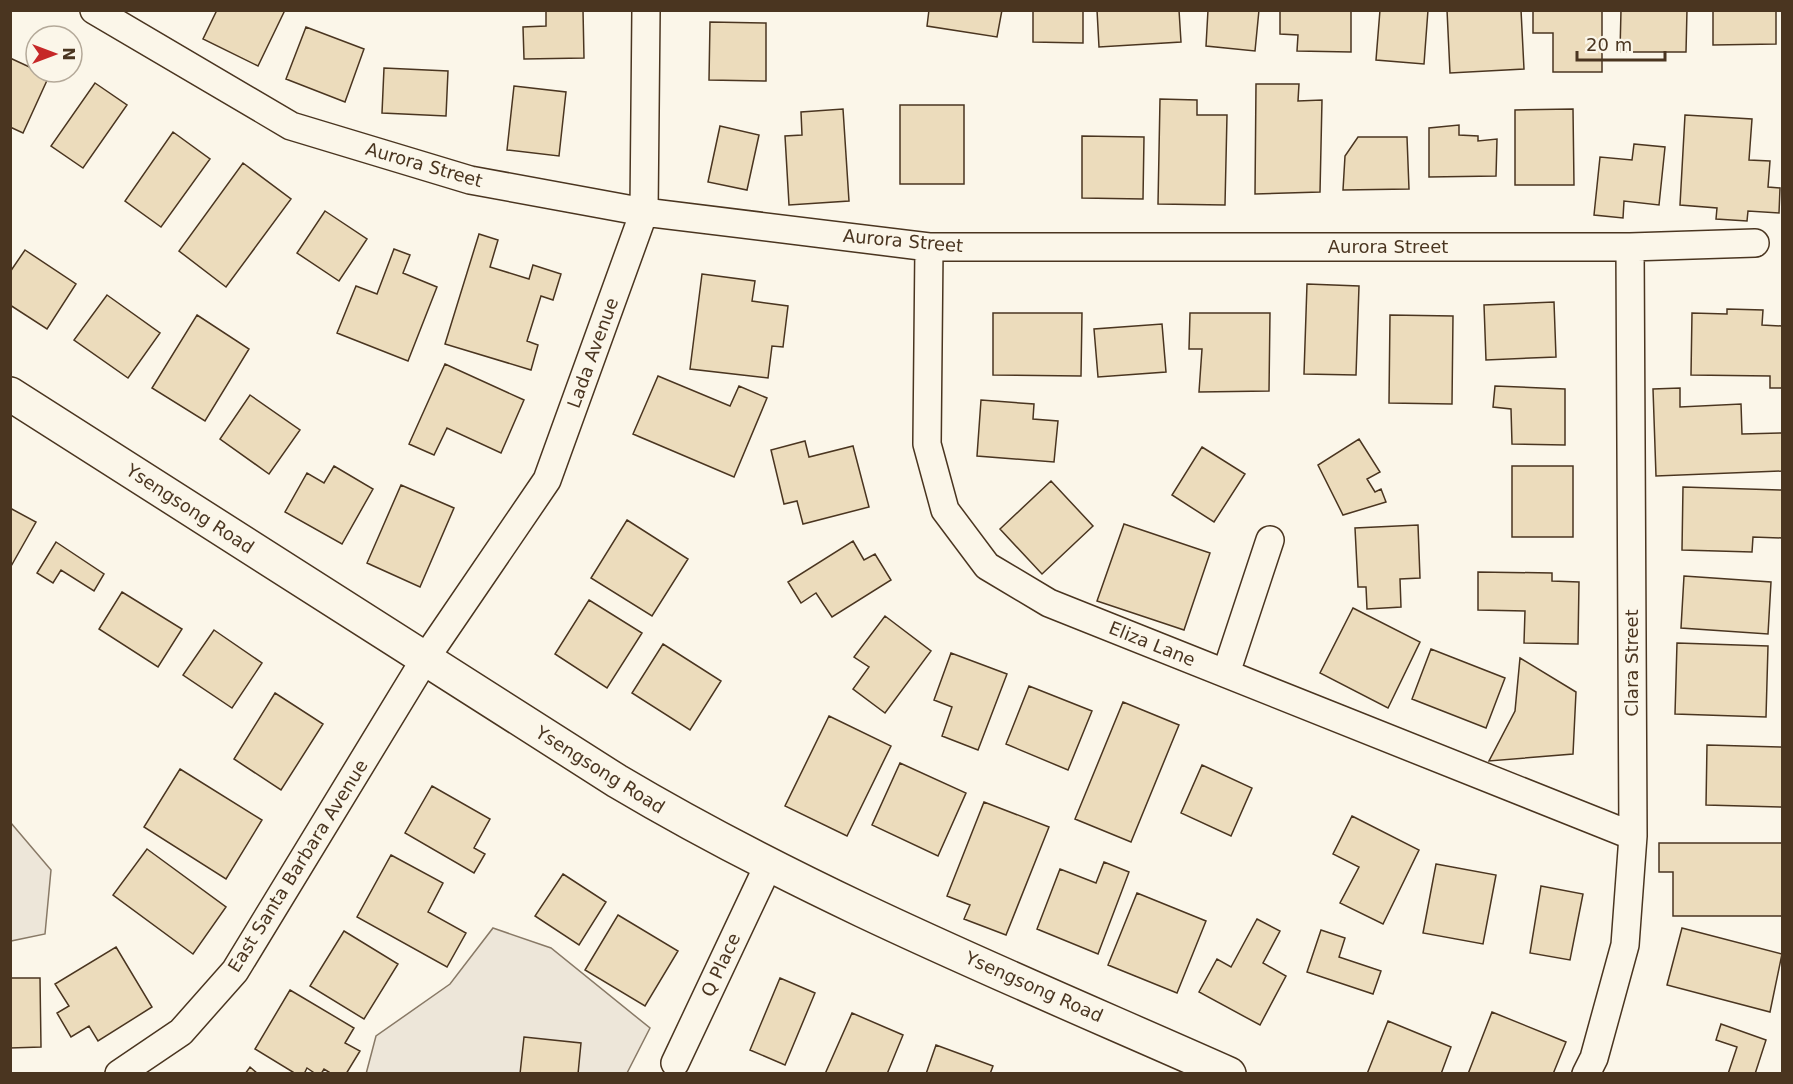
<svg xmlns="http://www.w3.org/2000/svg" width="1793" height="1084" font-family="'DejaVu Sans',sans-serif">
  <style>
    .green { fill: #ede6d9; stroke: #887966; stroke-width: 1.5 }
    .building { fill: #ecdcbc; stroke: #4a3520; stroke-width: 1.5 }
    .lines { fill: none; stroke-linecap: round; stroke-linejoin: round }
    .minor-casing { stroke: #4a3520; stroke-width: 30 }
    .secondary-casing { stroke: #4a3520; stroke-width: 36 }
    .minor { stroke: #fbf6e9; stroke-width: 27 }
    .secondary { stroke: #fbf6e9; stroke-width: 33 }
    .labels { text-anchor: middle; stroke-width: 4.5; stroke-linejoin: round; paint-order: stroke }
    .street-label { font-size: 18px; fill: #4a3520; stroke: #fbf6e9 }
  </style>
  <rect width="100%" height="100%" fill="#fbf6e9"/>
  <path class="green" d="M11 823 51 870 45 934 11 941Z
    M493 928 551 948 650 1028 627 1073 366 1074 376 1036 450 984Z"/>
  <path class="building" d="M217 10H285L258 66 203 39Z
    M546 10H583L584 58 524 59 523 27 546 26Z
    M929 10H1002L997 37 927 26Z
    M1033 10H1083V43L1033 42Z
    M1097 10H1179L1181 42 1099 47Z
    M1208 10H1259L1255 51 1206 46Z
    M1280 10H1351V52L1297 51 1298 35 1280 34Z
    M1380 10H1428L1424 64 1376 60Z
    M1447 10H1521L1524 69 1450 73Z
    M1533 10H1602V72H1553V33H1533Z
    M1621 10H1687L1686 52H1620Z
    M1713 10H1776V44L1713 45Z
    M710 22 766 23V81L709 80Z
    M306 27 364 49 345 102 286 79Z
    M10 58 36 70V72L49 76 23 133 10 127Z
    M384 68 448 71 446 116 382 113Z
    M95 83 127 105 83 168 51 146Z
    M1256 84H1299L1298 101 1322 100 1320 192 1255 194Z
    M514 86 566 92 559 156 507 150Z
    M1160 99 1197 100V115H1227L1225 205 1158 204Z
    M900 105H964V184H900Z
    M843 109 849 201 789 205 785 136 802 135 801 112Z
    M1573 109 1574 185H1515V110Z
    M1685 115 1752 119 1749 160 1770 161 1768 187 1780 188 1779 213 1748 211 1747 221 1716 219 1717 208 1680 205Z
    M1459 125V135L1478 136V141L1497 139 1496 176 1429 177V128Z
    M720 126 759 135 747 190 708 182Z
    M173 132 210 159 161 227 125 201Z
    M1082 136 1144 137 1143 199 1082 198Z
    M1358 137H1407L1409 189 1343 190 1345 156Z
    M1634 144 1665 147 1659 205 1624 201 1623 218 1594 215 1600 157 1632 160Z
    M243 163 291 199 226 287 179 251Z
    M325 211 367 239 339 281 297 253Z
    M479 234 498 240 490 267 529 279 533 265 561 274 553 300 541 296 527 341 538 345 531 370 445 344Z
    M394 249 410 255 403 273 437 287 408 361 337 333 356 286 377 294Z
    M25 250 76 284 47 329 10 305V272Z
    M702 274 755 281 752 301 788 306 783 347 772 346 768 378 690 369Z
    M1307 284 1359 286 1356 375 1304 374Z
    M107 295 160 333 128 378 74 340Z
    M1554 302 1556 357 1486 360 1484 305Z
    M1727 309 1763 310 1762 325 1782 326V388H1770V376L1691 375 1692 313 1727 314Z
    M993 313H1082L1081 376 993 375Z
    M1190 313H1270L1269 391 1199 392 1202 349H1189Z
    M197 315 249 349 205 421 152 388Z
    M1390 315 1453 316 1452 404 1389 403Z
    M1162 324 1166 372 1098 377 1094 329Z
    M445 364 524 400 501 453 447 428 434 455 409 444Z
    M658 376 730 406 739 386 767 398 734 477 633 434Z
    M1495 386 1565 389V445L1512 444 1511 409 1493 407Z
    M1680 388V407L1741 404 1742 434 1782 433V471L1656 476 1653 389Z
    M250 395 300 430 269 474 220 439Z
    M981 400 1034 404 1033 419 1058 421 1054 462 977 456Z
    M1359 439 1380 472 1367 479 1375 492 1381 489 1386 502 1343 515 1318 465Z
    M805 441 809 457 853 446 869 507 803 524 797 501 784 504 771 450Z
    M1202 447 1245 474 1214 522 1172 495Z
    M334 466 373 489 342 544 285 512 307 473 324 483Z
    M1512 466H1573V537H1512Z
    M1051 481 1093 526 1042 574 1000 529Z
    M401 485 454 508 420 587 367 563Z
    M1683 487 1782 490V538L1753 537 1752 552 1682 550Z
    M10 508 36 522 10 568Z
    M627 520 688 559 652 616 591 578Z
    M1124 524 1210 553 1184 630 1097 601Z
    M1418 525 1420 578 1400 579 1401 607 1367 609 1366 587H1358L1355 528Z
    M853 541 864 560 875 554 891 580 832 617 816 593 801 603 788 582Z
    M56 542 104 574 94 591 61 570 53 583 37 573Z
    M1478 572 1552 573V581L1579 582 1578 644 1524 643 1525 611 1478 610Z
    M1684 576 1771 582 1768 634 1681 628Z
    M122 592 182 629 158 667 99 629Z
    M589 600 642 633 607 688 555 654Z
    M1353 608 1420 642 1388 708 1320 673Z
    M885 616 931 651 885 713 853 689 869 667 854 657Z
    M214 630 262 663 232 708 183 675Z
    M1677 643 1768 646 1766 717 1675 714Z
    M663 644 721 681 690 730 632 693Z
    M1431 649 1505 678 1486 728 1412 699Z
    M951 653 1007 674 978 750 942 736 952 707 934 700Z
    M1520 658 1576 692 1573 754 1489 761 1515 711Z
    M1029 686 1092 711 1068 770 1006 744Z
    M275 693 323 724 281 790 234 759Z
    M1123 702 1179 725 1131 842 1075 819Z
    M829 716 891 746 847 836 785 806Z
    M1707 745 1782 747V807L1706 805Z
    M900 763 966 793 938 856 872 825Z
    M1202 765 1252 788 1231 836 1181 813Z
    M180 769 262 820 226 879 144 827Z
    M432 786 490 819 474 848 485 854 474 873 405 833Z
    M984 802 1049 827 1006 935 964 919 970 905 947 896Z
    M1352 816 1419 850 1383 924 1340 903 1359 867 1333 854Z
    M1659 843H1782V916H1673V872H1659Z
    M147 849 226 907 193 954 113 895Z
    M391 855 443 883 428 912 466 933 447 967 357 917Z
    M1104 862 1129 872 1098 954 1037 929 1060 869 1096 883Z
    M1436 864 1496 875 1483 944 1423 933Z
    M563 874 606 902 579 945 535 916Z
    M1541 886 1583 894 1570 960 1530 953Z
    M1137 893 1206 921 1177 993 1108 965Z
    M618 915 678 951 645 1006 585 970Z
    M1257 919 1280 931 1263 963 1286 976 1260 1025 1199 992 1217 959 1231 967Z
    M1682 928 1782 954 1770 1012 1667 985Z
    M1321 930 1345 938 1339 957 1381 971 1373 994 1307 972Z
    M344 931 398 964 364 1019 310 986Z
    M116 947 152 1007 98 1041 89 1026 71 1037 57 1013 69 1006 55 984Z
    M10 978H40L41 1047 10 1048Z
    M780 978 815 993 785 1065 750 1050Z
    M290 990 354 1028 345 1043 360 1051 346 1074H332L324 1069 321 1074H316L307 1068 304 1074H296L255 1049Z
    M1492 1012 1566 1042 1553 1074H1468Z
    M852 1013 903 1035 887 1074H825Z
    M1388 1021 1451 1047 1441 1074H1367Z
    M1721 1024 1766 1040 1755 1074H1728L1737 1047 1716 1040Z
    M524 1037 581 1043 578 1074H520Z
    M936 1045 993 1066 990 1074H926Z
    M250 1067 258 1074H245Z"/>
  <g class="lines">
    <defs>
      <path id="minor" d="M94 10 291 126 470 180 644 212 929 247H1630L1755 243
        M929 247 927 444 945 510 987 566 1049 603 1633 836
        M1226 673 1270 540
        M675 1063 768 866
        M119 1074 181 1032 235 971 425 659 547 480 644 212 646 10
        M1586 1074 1594 1058 1625 945 1633 836 1630 247"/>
      <path id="secondary" d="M10 394 617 781C812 897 1022 982 1229 1074"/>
    </defs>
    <use href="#minor" class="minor-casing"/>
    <use href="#secondary" class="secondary-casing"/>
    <use href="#minor" class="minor"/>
    <use href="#secondary" class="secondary"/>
  </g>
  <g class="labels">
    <g class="street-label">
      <text transform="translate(424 165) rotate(16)" y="6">Aurora Street</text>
      <text transform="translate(903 241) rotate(5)" y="6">Aurora Street</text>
      <text x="1388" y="253">Aurora Street</text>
      <text transform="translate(593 353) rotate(-70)" y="6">Lada Avenue</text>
      <text transform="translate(190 509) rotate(33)" y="6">Ysengsong Road</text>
      <text transform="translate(1152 644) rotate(22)" y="6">Eliza Lane</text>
      <text transform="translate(1632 663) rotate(-90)" y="6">Clara Street</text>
      <text transform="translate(600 770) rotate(32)" y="6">Ysengsong Road</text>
      <text transform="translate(298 866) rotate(-58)" y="6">East Santa Barbara Avenue</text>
      <text transform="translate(721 965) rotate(-65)" y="6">Q Place</text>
      <text transform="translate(1034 987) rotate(24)" y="6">Ysengsong Road</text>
    </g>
  </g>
  <rect width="1793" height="1084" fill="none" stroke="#4a3520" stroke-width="24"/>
  <g transform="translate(54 54) rotate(90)"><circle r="28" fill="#fbf6e9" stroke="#b4a999" stroke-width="1.5"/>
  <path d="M0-4.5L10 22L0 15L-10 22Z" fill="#c62828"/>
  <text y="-9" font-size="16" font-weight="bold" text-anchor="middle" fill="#4a3520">N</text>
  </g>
  <path d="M1577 51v9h88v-9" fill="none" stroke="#4a3520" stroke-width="3"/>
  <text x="1586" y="51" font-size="18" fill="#4a3520" stroke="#fbf6e9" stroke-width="4.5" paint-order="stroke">20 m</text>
</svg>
